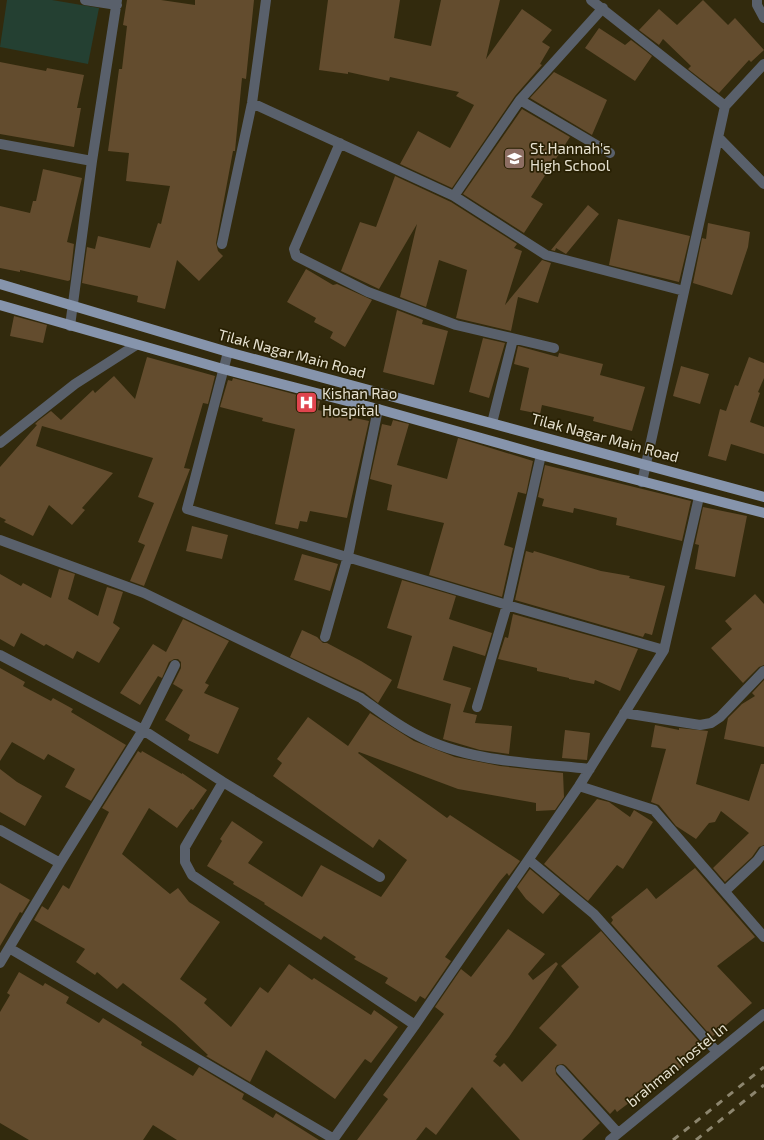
<svg xmlns="http://www.w3.org/2000/svg" width="764" height="1140" font-family="'Exo 2',sans-serif">
  <style>
    .green { fill: #244032 }
    .building { fill: #634c2e }
    .lines { fill: none; stroke-linecap: round; stroke-linejoin: round }
    .minor { stroke: #59606b; stroke-width: 10 }
    .major { stroke: #8694ac; stroke-width: 10 }
    .rail { stroke: #8c856e; stroke-width: 3; stroke-dasharray: 7 7; stroke-linecap: butt }
    .labels { text-anchor: middle; stroke-width: 3.5; stroke-linejoin: round; paint-order: stroke }
    .poi-label { font-size: 15px; fill: #e6e1d0; stroke: #282003; text-anchor: start }
    .street-label { font-size: 15px; fill: #e6e1d0; stroke: #282003 }
  </style>
  <rect width="100%" height="100%" fill="#322a0d"/>
  <path class="green" d="M7 0H52L99 8 88 64 0 47Z"/>
  <path class="building" d="M127 0H161L195 5V0H254L246 79 242 78 235 151H233L216 243 218 251 223 256 199 281 177 260 165 309 137 302 138 296 82 283 87 247 95 249 98 236 150 248 158 223 161 224 170 186 126 181 129 153 108 151 119 69H122L127 26 123 25Z
    M328 0H400L394 38 431 46 441 0H500L486 59 522 9 552 30 542 42 550 47 540 64 542 65 515 96 452 188 400 164 418 131 450 148 474 105 456 96 459 92 390 77 389 81 348 72V74L319 70Z
    M703 0 728 25 735 18 764 50 751 62 749 60 719 93 688 69 691 66 663 39 659 45 639 30 659 9 677 25Z
    M599 28 625 45 631 40 652 56 635 81 585 48Z
    M0 62 46 71 47 68 84 75 77 108H81L74 147 0 134Z
    M554 72 607 100 592 135 530 98Z
    M522 109 570 137 531 197 543 204 524 233 463 194Z
    M43 169 82 178 67 242 74 244 70 280 68 281 20 270V272L0 268V206L30 213 33 201H36Z
    M395 176 451 202 517 244 514 248 522 251 505 305 542 260 551 263 538 303 518 297 511 331 456 318 467 270 439 260 426 307 400 297 417 224 379 289 341 271 360 222 376 227Z
    M588 205 599 214 566 254 556 248 555 251 551 250Z
    M618 219 690 236 679 282 609 265Z
    M708 223 750 232 748 247 732 295 693 283 702 238 706 239Z
    M306 269 333 285 337 284 372 300 345 347 330 338 333 332 314 322 316 318 287 302Z
    M397 310 423 320 422 324 448 331 434 385 383 372Z
    M14 316 47 325 43 343 10 336Z
    M483 338 505 343 489 398 469 392Z
    M518 346 558 357 559 353 603 364 600 375 645 387 632 431 593 421 594 417 542 405 540 414 520 410 529 368 514 364Z
    M147 357 215 376 208 404 203 403 184 468 190 469 144 586 130 581 145 545 138 542 154 503 138 497 153 458 42 426 36 446 113 473 82 508 85 510 72 525 49 505 33 536 4 522 6 520 0 517V467L37 425 35 424 38 421 51 411 61 420 93 390 95 393 114 376 135 399Z
    M749 357 764 363V378L758 392 760 393 750 422 764 427V454L731 444 726 461 708 456 720 409 726 411 735 385 738 386Z
    M681 366 709 374 700 404 673 396Z
    M233 378 320 401 318 410 369 421 347 518 310 511 307 522 300 521 298 529 275 524 295 429 262 421 263 418 220 407 228 380 232 381Z
    M393 420 409 424 397 465 447 479 458 438 533 461 526 494 518 492 504 545 513 548 502 597 429 575 444 523 387 510 392 485 370 479 382 424 391 426Z
    M545 465 691 501 682 541 616 525 617 518 574 508 573 513 542 506 544 499 538 497Z
    M703 507 747 516 735 577 695 569 699 545 695 544Z
    M192 526 228 535 222 559 186 551Z
    M526 551 533 553 534 551 601 571 630 576 629 578 665 586 652 635 645 633 643 637 515 600Z
    M302 554 338 564 330 591 294 580Z
    M59 569 75 574 68 599 98 616 107 587 123 592 113 623 120 628 99 663 77 651 73 659 46 644 44 646 21 633 14 647 0 639V574L21 586 23 583 51 598Z
    M402 580 456 596 449 619 492 633 485 656 453 646 443 680 471 688 463 712 477 715 475 723 512 726 509 754 480 750 443 739 451 704 397 688 412 636 387 628Z
    M755 594 764 604V665L759 667 743 683 711 648 732 629 725 621Z
    M513 614 638 649 620 691 595 680 594 684 569 679V678L537 671V668L498 659 505 637 508 638Z
    M183 619 229 641 205 683 209 685 204 693 239 708 218 754 188 740 190 735 165 720 183 690 173 684 181 668V662L178 659H174L169 662 162 678 158 676 140 705 120 693 153 644 166 652Z
    M302 630 317 637 323 643H327L361 661 392 680 378 703 364 692 290 657Z
    M0 668 25 682 23 686 51 701 53 698 73 709 71 712 126 745 91 801 65 787 75 769 48 754 44 760 12 742 0 761Z
    M764 680V747L724 739 728 718 742 704 755 696 752 693Z
    M370 713 414 741 455 757 500 766 563 773 564 797 555 810 536 811V803L458 789 359 752 358 753 371 763 447 818 450 815 520 861 509 876 507 873 500 881 445 957 451 961 425 999 420 996 416 1002 385 983 388 978 354 959 356 957 324 936 321 940 294 923 264 904 265 903 233 884 234 882 207 866 222 841 220 839 232 821 263 842 248 863 302 897 321 865 381 897 407 860 379 839 373 848 273 776 282 763 277 759 308 717 348 746Z
    M655 725 679 730V728L708 731 696 784 749 801 761 764H764V845L759 847 752 857 725 882 713 868 749 833 721 811 715 822 709 823 696 839 676 826 659 805 651 802 666 749 651 747Z
    M565 730 590 733 587 760 562 758Z
    M138 751 141 753 142 751 182 774V773L207 790 193 810 191 809 177 828 149 808 122 854 170 894 178 888 189 902 220 922 180 979 207 999 204 1003 231 1027 260 987 268 993 289 964 312 980 314 978 371 1015 374 1010 398 1027 371 1063 365 1059 335 1099 266 1050 250 1082 206 1056 208 1055 175 1024 123 983 117 989 97 972 95 975 76 962 85 949 34 920 42 906 48 910 63 885 69 889 109 812 102 808Z
    M0 769 17 782 42 796 25 826 0 812Z
    M597 799 609 802 630 817 634 810 653 822 623 869 617 865 588 901 544 864Z
    M695 868 755 937 717 966 752 1003 712 1037 611 923 613 920 611 917 647 888 656 899Z
    M530 869 560 894 543 914 526 899 517 887Z
    M0 883 30 900 22 913 20 912 0 946Z
    M508 929 545 954 528 974 533 980 556 962 558 964 509 1037 495 1055 497 1056 493 1061 500 1067 504 1063 522 1082 557 1045 539 1028 579 987 561 966 601 931 702 1045 701 1046 704 1050 677 1071 675 1068 617 1112 615 1109 610 1114 566 1066 563 1064 557 1065 555 1068 556 1074 600 1123 582 1140H520L472 1087 436 1135 426 1127 416 1140H357L388 1099 383 1095 444 1014 435 1007 461 969 471 977Z
    M19 972 43 986 45 983 69 997 66 1003 99 1023 103 1018 142 1042 141 1045 193 1076 199 1067 244 1094 242 1099 273 1118 276 1113 319 1140H177L153 1125 143 1140H29L0 1123V1012L10 995 7 993Z"/>
  <g class="lines">
    <path class="minor" d="M85 0 117 5
      M591 0 725 106
      M757 0V5L764 18
      M520 100 610 153
      M252 103 454 196 546 255 684 291
      M719 138 764 184
      M340 143 294 249 296 256 368 292 456 325 554 348
      M0 144 92 161
      M454 196 520 100 603 8
      M222 244 252 103 266 0
      M70 326 92 161 117 0
      M228 352 187 509 507 605 664 650
      M492 423 513 339
      M0 443 75 384 136 345
      M642 482 725 106 764 64
      M0 540 144 593 361 698C379 711 397 725 417 735 467 762 534 763 590 769
      M325 637 348 556 378 409
      M0 655 143 730 223 782 380 877
      M477 707 507 605 541 455
      M624 713 700 725 711 723 720 717 764 671
      M223 782 185 847V862L192 875 415 1025
      M579 786 654 810 764 937
      M0 830 60 863
      M529 860 594 914 717 1052
      M725 891 757 861 764 851
      M9 948 334 1139
      M0 963 60 863 143 730 175 665
      M561 1070 618 1133
      M333 1140 415 1025 579 786 664 650 699 497
      M610 1140 764 1014"/>
    <path class="major" d="M0 284 228 352 764 497
      M0 305 223 369 378 409 541 455 764 513"/>
    <path class="rail" d="M673 1140 764 1067
      M696 1140 764 1085"/>
  </g>
  <defs>
    <symbol id="university-square" viewBox="-11 -11 22 22"><rect x="-9" y="-9" width="18" height="18" rx="4" fill="#8d6e63" stroke="#282003"/><path d="M0-5L7-2L0 1L-7-2ZM-4 1L0 2.5L4 1V4Q0 6-4 4Z" fill="#fff"/></symbol>
    <symbol id="hospital-square" viewBox="-11 -11 22 22"><rect x="-9" y="-9" width="18" height="18" rx="4" fill="#e0444e" stroke="#282003"/><path d="M-5-5h3v3.5h4V-5h3V5h-3V1.5h-4V5h-3Z" fill="#fff"/></symbol>
  </defs>
  <g fill-rule="evenodd">
    <use href="#university-square" x="502" y="146" width="25" height="25"/>
    <use href="#hospital-square" x="294" y="390" width="25" height="25"/>
  </g>
  <g class="labels">
    <g class="poi-label">
      <text x="530" y="154">St.Hannah's<tspan x="530" dy="17">High School</tspan></text>
      <text x="322" y="399">Kishan Rao<tspan x="322" dy="17">Hospital</tspan></text>
    </g>
    <g class="street-label">
      <text transform="translate(292 354) rotate(15)" y="5">Tilak Nagar Main Road</text>
      <text transform="translate(605 438) rotate(15)" y="5">Tilak Nagar Main Road</text>
      <text transform="translate(677 1065) rotate(-39)" y="5">brahman hostel ln</text>
    </g>
  </g>
</svg>
